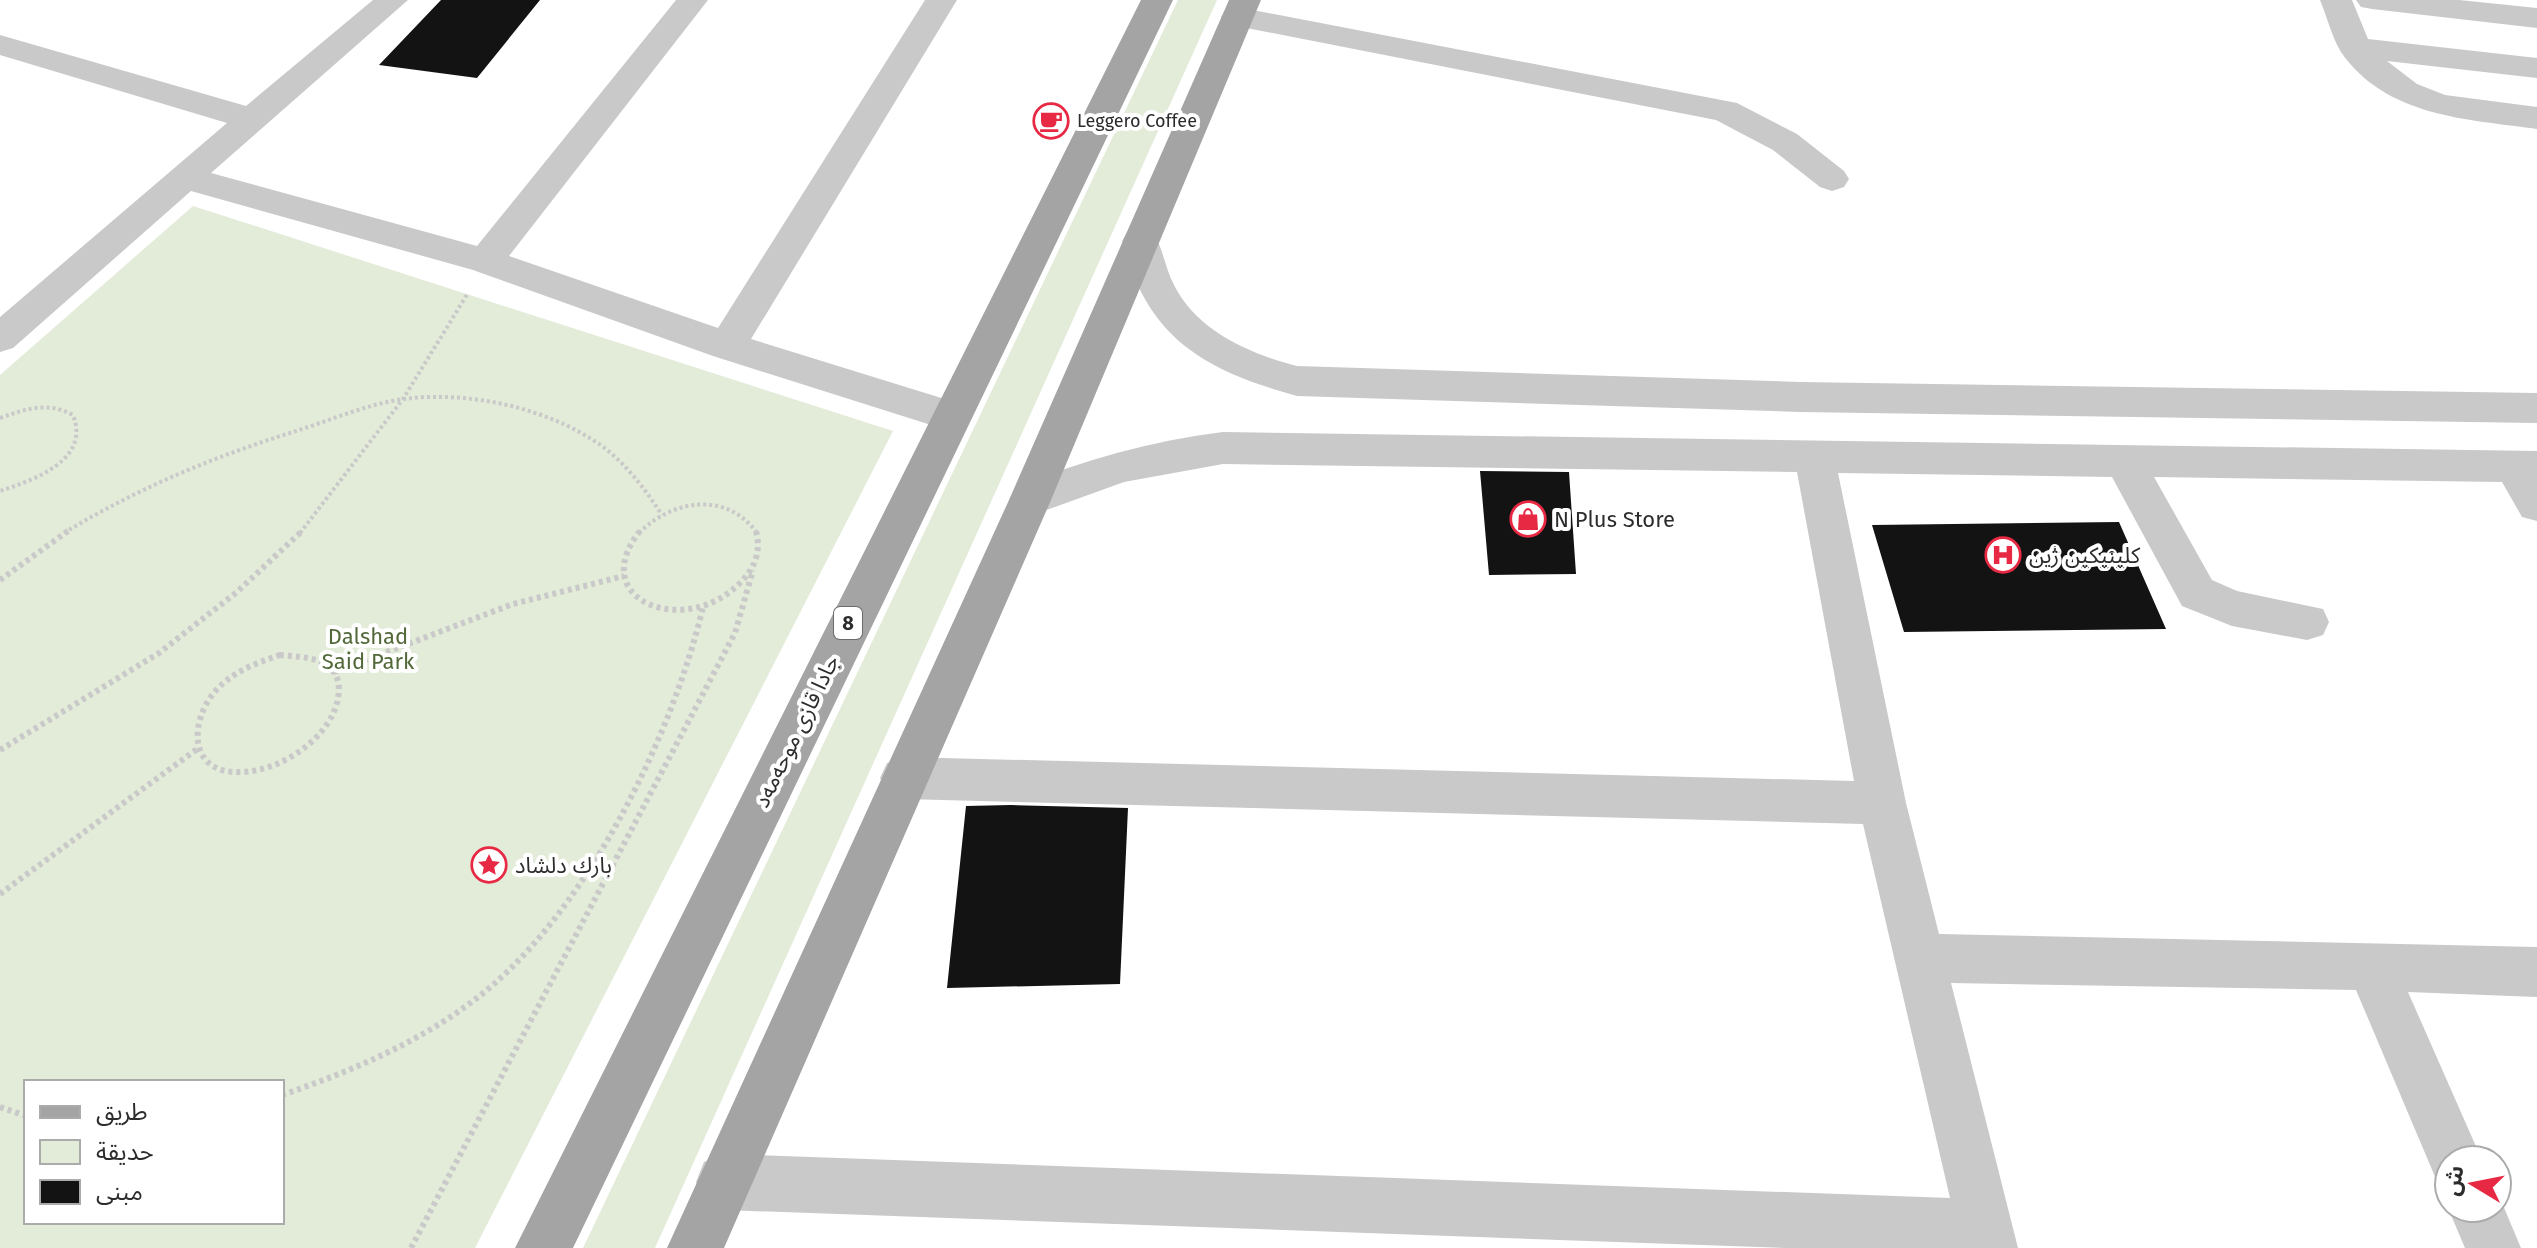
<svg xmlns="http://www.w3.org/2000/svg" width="2537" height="1248" font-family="'Fira Sans','Noto Sans Arabic',sans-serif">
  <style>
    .green { fill: #e3ebd9; fill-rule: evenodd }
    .building { fill: #131313 }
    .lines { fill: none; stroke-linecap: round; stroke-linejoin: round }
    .path-far1 { stroke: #c9c9c9; stroke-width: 4; stroke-dasharray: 3 3; stroke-linecap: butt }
    .path { stroke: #c9c9c9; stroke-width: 6; stroke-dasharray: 4 4; stroke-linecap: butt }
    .minor { fill: #c9c9c9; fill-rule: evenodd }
    .major { fill: #a4a4a4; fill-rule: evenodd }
    .labels { text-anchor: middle; stroke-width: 8; stroke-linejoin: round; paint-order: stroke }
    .far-poi-label { font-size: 18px; fill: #2c2c2c; stroke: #fff; text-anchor: start }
    .shield { fill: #fff; stroke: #6b6b6b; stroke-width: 2 }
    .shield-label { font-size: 20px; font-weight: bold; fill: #2c2c2c }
    .poi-label { font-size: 22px; fill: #2c2c2c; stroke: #fff; text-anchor: start }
    .park-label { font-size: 22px; fill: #526839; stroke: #fff }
    .street-label { font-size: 22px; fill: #2c2c2c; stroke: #fff }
  </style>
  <rect width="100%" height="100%" fill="#fff"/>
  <path class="green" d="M1178 0H1217L655 1248H583Z
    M193 206 893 431 475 1248H0V375ZM26 1082H282V1222H26Z"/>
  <path class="building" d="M441 0H540L477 78 379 65Z
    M1480 471 1569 472 1576 574 1489 575Z
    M2119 522 2166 629 1904 632 1872 525Z
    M1011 805 1128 808 1120 984 947 988 966 806Z"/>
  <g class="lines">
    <path class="path-far1" d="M0 418C26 409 47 401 73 415 91 460 34 480 0 491
      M64 533C136 489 213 457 293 432 328 421 367 404 404 399 471 390 560 410 612 454 632 472 647 492 662 515
      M300 533 403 399 468 293
      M639 533C673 499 727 491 757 533"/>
    <path class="path" d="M640 531C584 601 687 640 742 581 756 566 761 550 756 531
      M0 580 68 531
      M280 655C297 657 319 656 332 670 339 677 340 689 338 698 331 738 281 771 242 772 185 775 189 716 220 686 237 670 259 662 280 655Z
      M334 672 513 604 624 576
      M0 750 159 653 237 592 302 531
      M0 894 197 749
      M282 1095C349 1072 416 1044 473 1001 583 919 672 738 703 607
      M0 1107 26 1116
      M411 1248 735 633 753 570"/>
    <path class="minor" d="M373 0H408L211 173 477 246 676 0H708L509 256 718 328 925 0H957L751 339 964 405 970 416 964 427 950 431 713 356 473 270 191 191 13 348 0 352V317L227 123 0 55V35L246 106Z
      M2320 0H2352L2368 39 2537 58V78L2387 61 2417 84 2445 95 2537 107V129C2467 119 2386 117 2341 52 2332 37 2327 17 2320 0Z
      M2356 0H2459L2537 8V28L2372 9 2361 7Z
      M1237 7 1737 103 1797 134 1844 171 1849 179 1844 187 1832 191 1820 187 1773 150 1716 120 1226 24 1221 17 1226 10Z
      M1140 229 1153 232C1163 248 1165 268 1174 285 1197 331 1250 354 1297 366L1800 382 2537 393V423L1800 412 1297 396C1204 370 1148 339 1122 241L1127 232Z
      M1223 432 2537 451V521L2522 517 2502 482 2154 477 2212 580 2237 591 2323 609 2329 622 2323 635 2307 640 2232 626 2182 606 2112 477 1838 473 1906 803 1939 934 2537 947V997L2408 992 2482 1160H2449V1185L2436 1179 2356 990 1951 983 2018 1248H1786L724 1210 704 1202 696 1182 704 1162 724 1154 1950 1198 1863 824 904 799 887 793 880 778 887 763 904 757 1854 781 1797 472 1223 464 1124 482 1030 516 1015 512 1009 500 1015 488C1082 460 1151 441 1223 432Z
      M2497 1191 2521 1248H2465L2448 1208 2449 1206 2497 1208Z"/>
    <path class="major" d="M1141 0H1173L573 1248H515Z
      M1229 0H1261L1051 500 724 1248H667L1009 500Z"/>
  </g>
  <defs>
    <symbol id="cafe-ring" viewBox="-11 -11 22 22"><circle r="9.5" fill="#fff" stroke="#e82943" stroke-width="1.5"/><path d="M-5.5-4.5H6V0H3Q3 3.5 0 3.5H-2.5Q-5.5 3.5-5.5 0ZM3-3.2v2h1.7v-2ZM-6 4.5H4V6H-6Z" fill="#e82943"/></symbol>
    <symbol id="shop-ring" viewBox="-11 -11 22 22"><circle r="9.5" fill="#fff" stroke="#e82943" stroke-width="1.5"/><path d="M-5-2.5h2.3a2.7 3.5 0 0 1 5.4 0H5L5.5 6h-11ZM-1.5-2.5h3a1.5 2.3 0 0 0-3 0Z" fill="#e82943"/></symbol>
    <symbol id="hospital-ring" viewBox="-11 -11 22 22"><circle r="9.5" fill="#fff" stroke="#e82943" stroke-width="1.5"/><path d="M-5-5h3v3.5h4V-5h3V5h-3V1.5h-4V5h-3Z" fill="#e82943"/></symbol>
    <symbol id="sight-ring" viewBox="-11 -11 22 22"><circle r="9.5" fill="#fff" stroke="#e82943" stroke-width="1.5"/><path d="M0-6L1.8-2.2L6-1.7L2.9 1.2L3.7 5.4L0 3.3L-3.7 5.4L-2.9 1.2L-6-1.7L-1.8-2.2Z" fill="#e82943"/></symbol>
  </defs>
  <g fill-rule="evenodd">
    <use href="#cafe-ring" x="1031" y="101" width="40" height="40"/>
    <use href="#shop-ring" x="1508" y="499" width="40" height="40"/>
    <use href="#hospital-ring" x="1983" y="535" width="40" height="40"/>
    <use href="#sight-ring" x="469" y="845" width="40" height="40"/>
  </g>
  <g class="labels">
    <g class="far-poi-label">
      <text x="1077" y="127">Leggero Coffee</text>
    </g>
    <rect class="shield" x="834" y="607" width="28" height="32" rx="6"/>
    <g class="shield-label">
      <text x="848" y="630">8</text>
    </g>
    <g class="poi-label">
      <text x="1554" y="527">N Plus Store</text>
      <text x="2029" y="563">كلينيكين ژين</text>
      <text x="515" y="873">بارك دلشاد</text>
    </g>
    <g class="park-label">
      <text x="368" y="644">Dalshad<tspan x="368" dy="25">Said Park</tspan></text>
    </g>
    <g class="street-label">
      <text transform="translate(796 731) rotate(-64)" y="8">جادا قازی موحەمەد</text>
    </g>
  </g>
  <rect x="24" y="1080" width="260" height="144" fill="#ffffff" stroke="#ababab" stroke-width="2"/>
  <rect x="40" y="1106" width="40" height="12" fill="#a4a4a4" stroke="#ababab" stroke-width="2"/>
  <text x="96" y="1120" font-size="24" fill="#2c2c2c">طريق</text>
  <rect x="40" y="1140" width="40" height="24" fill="#e3ebd9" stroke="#ababab" stroke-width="2"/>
  <text x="96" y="1160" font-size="24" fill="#2c2c2c">حديقة</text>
  <rect x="40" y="1180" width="40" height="24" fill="#131313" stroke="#ababab" stroke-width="2"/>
  <text x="96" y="1200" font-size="24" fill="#2c2c2c">مبنى</text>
  <g transform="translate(2473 1184) rotate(280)"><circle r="38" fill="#ffffff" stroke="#ababab" stroke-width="2"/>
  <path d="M0-6L14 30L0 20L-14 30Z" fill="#e82943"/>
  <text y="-12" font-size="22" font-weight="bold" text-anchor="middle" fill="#2c2c2c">ش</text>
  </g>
</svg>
